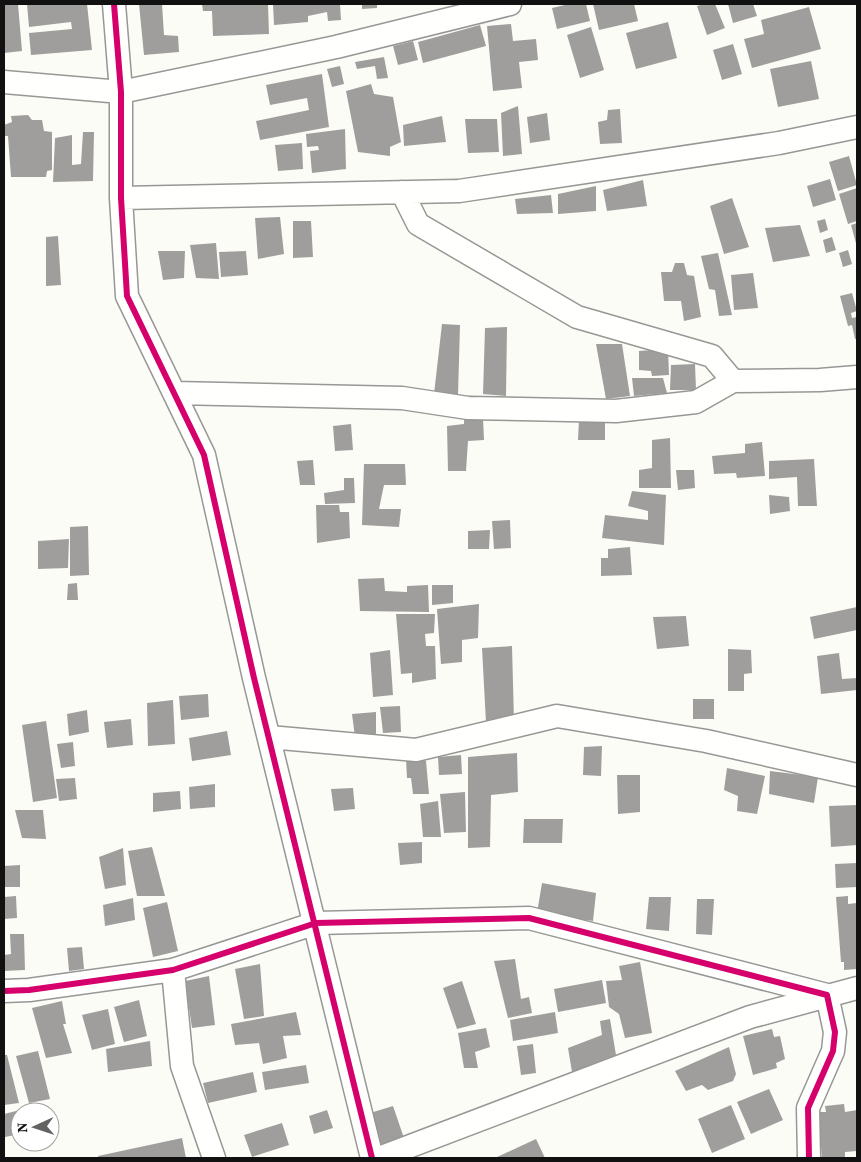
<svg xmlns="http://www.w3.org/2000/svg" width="861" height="1162" font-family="'Source Serif 4',serif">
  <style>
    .building { fill: #a09e9c }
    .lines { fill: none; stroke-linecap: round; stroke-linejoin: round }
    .street-casing { stroke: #979795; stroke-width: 25 }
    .street { stroke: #fffffe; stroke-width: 22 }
    .cycleway-casing { stroke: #fff; stroke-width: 9 }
    .cycleway { stroke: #d6006c; stroke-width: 6 }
  </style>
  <rect width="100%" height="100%" fill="#fcfcf7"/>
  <path class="building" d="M4 4H18L22 51 4 53Z
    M27 4H87L92 50 31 55 29 33 72 29 71 22 29 27Z
    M139 4H162L164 35 178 36 179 52 144 55Z
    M202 4H268L269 34 213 36 212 11H203Z
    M273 4H340L341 20 328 21 327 12 308 16V22L274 25Z
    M362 4H377V8L362 9Z
    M569 4H586L590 21 557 29 552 8Z
    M593 4H634L638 21 599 30Z
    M704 4H715L725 28 707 35 697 6Z
    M728 4H753L757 16 733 23Z
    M809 7 821 49 752 68 744 39 764 34 761 20Z
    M668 22 677 58 636 69 626 33Z
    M511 24 513 41 536 39 538 60 519 62 522 88 493 91 487 26Z
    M480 25 486 46 423 63 418 42Z
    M591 27 604 70 580 78 567 35Z
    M413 41 418 60 398 65 393 46Z
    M733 44 742 74 722 80 713 50Z
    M384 57 388 78 377 79 375 66 357 69 355 62Z
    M811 61 819 99 778 107 770 69Z
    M340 66 344 84 332 87 327 69Z
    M322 74 329 127 260 140 256 121 309 110 307 98 270 105 266 85Z
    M371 84 374 94 393 97 401 142 390 147V156L358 152 346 91Z
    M518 106 522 154 503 156 501 113Z
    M620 109 622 143 600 144 598 122 607 120 608 110Z
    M547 113 550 140 530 143 527 117Z
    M28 115 32 120H42L44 131 52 132V170L47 171 46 177H11L8 136H5L4 125 12 122 11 116Z
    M442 116 446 142 404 146 403 125Z
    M465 119H497L499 152 468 153Z
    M345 129 346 169 312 173 310 151 319 150 318 146 307 147 306 134Z
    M83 132H94L93 181 53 182 55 138 72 135V165L81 164Z
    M302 143 303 169 278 171 275 145Z
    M849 156 857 185 838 191 829 162Z
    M830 179 836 200 813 207 807 186Z
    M643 180 647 206 607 211 603 190Z
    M596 186V211L558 214V194Z
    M857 188V221L848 224 839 194Z
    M551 195 553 213 517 214 515 199Z
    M732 198 749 247 724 254 710 206Z
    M280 217 284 254 258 259 255 218Z
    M825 219 828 230 820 233 817 221Z
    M293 221H311L313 257 293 258Z
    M857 223V247L851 225Z
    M800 225 810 256 773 262 765 228Z
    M58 236 61 285 46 286V237Z
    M832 237 836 250 826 253 823 240Z
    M216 243 219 279 196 278 190 245Z
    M848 250 852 264 843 267 839 253Z
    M158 251H185L184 278 163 280Z
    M246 251 248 275 221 277 219 252Z
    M718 253 732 315 719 316 715 290 709 289 701 256Z
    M675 263H684L687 275 694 276 701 317 684 321 681 301H664L661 272H672Z
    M753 273 758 308 734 310 731 275Z
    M852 293 857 311 851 313 852 318 857 317V339H855L852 325 848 326 840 296Z
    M442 324 460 325 458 395 434 394Z
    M507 327 506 396 483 394 485 328Z
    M596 344H622L630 396 606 399Z
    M668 349 669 375 652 376 651 371 639 370V351Z
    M695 364 696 390H670L671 365Z
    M632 378H663L667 393 634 396Z
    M483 418 484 440 468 441 466 471H448L447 426 464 424V419Z
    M605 418V440H578L579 419Z
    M351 424 353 450 335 451 333 426Z
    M670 438 671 488H639V470L652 468V440Z
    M762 442 765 476 737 478 736 473 714 474 712 456 745 453V444Z
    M814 459 817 506H798L797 477 769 479V461Z
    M313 460 315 485H300L297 461Z
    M364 464H405L406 485H384L379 509H401L399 527 362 525Z
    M676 470H694L695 488 678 490Z
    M344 478H354L355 503 325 504 324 493 344 490Z
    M632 491 666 495 664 545 602 538 605 515 648 520V511L628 506Z
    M769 495 789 497 790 511 770 514Z
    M316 505H339L340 512H349L350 538 317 543Z
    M510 520 511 548 494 549 492 521Z
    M88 526 89 575 70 576V527Z
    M490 530 489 549H468V531Z
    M69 539 68 568 38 569V541Z
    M630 547 632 575 601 576V558H608V549Z
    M384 578 385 591 407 592V586L428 585 429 612 360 611 358 579Z
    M77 583 78 600H67L68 584Z
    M432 585H453V603L432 605Z
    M479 604 478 638 462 640V662L441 664 437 609Z
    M857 607V630L814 639 810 617Z
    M396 614H435L434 633 425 634 426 646H435L436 679 412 683V673L401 674Z
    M686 616 689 646 657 649 653 617Z
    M512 646 514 721 486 723 482 648Z
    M728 649 751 650 752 673 744 674V691H728Z
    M390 650 393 695 373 697 370 653Z
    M839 653 842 679 857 678V690L821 694 817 656Z
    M208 694 209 717 181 720 179 696Z
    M693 699H714V719H693Z
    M173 700 175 744 148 746 147 703Z
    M400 706 401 732 383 733 380 707Z
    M87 710 89 732 69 736 67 714Z
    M376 712V737H355L352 714Z
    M131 719 133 745 107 748 104 722Z
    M46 721 57 798 33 802 22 725Z
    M227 731 231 755 192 761 189 738Z
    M73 742 75 766 61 768 57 744Z
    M602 746 601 776 583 775 584 747Z
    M517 753 518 792 491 795 490 847 468 848V757Z
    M461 755 462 774 439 775 438 757Z
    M406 760 426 761 429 794H413L411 778H407Z
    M727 768 765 776 757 814 737 811 738 796 724 790Z
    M770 771 818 777 814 803 769 794Z
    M617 775H640V812L618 814Z
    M75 778 77 799 59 801 56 779Z
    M215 784V807L190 809 189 787Z
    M353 788 355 809 334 811 331 789Z
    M180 791 181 809 153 812V793Z
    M465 792 466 832 444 833 440 794Z
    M438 801 441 837H423L420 804Z
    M857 805V845L831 847 829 806Z
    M15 810H43L46 839 22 838Z
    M524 819H563L562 843H523Z
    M422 842V863L400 865 398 843Z
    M152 847 165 896H137L128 851Z
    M123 848 126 885 105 889 99 857Z
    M857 863V887L836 888 835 864Z
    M20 865V887H4V866Z
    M542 883 596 893 593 921 537 913Z
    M16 896 17 918 4 919V897Z
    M848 896V904L857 903V969L844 970V962H841L836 897Z
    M649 897H671L669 931 646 929Z
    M133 898 135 920 105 926 103 905Z
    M697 899H714L712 935 696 934Z
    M167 902 178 951 153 957 143 908Z
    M10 934H24L25 970 4 971V955L11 954Z
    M82 947 84 969 69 971 67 948Z
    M515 959 521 999 529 997 532 1013 508 1018 494 961Z
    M640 962 652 1033 625 1038 619 1014 609 1007 606 981 622 980 619 966Z
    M260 964 264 1016 244 1019 235 969Z
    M209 976 215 1025 192 1028 185 981Z
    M602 980 606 1003 558 1012 554 989Z
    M462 981 476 1024 457 1029 443 988Z
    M139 1000 147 1036 124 1042 114 1007Z
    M62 1001 66 1024H63L72 1053 46 1058 32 1008Z
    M108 1009 115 1044 92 1050 82 1015Z
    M296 1012 301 1035 283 1036 287 1058 263 1064 259 1043 235 1045 231 1024Z
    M555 1012 558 1033 513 1041 510 1020Z
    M610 1019 617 1061 573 1078 568 1048 602 1035 600 1021Z
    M486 1028 490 1047 475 1052 478 1068H464L458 1033Z
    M772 1029 774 1037 780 1036 785 1059 776 1063 777 1068 753 1075 743 1036Z
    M150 1041 152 1066 108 1072 106 1049Z
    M533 1044 536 1073 521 1075 517 1046Z
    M729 1047 736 1074 733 1081 708 1090 702 1085 686 1091 675 1071Z
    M38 1051 50 1099 29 1103 16 1056Z
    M4 1055H7L19 1103 4 1105Z
    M306 1065 309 1083 265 1090 262 1072Z
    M253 1072 257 1092 208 1103 203 1083Z
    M769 1089 783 1120 751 1134 737 1102Z
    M844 1104 845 1112 857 1110V1151L845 1152V1158H822L818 1112H826L825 1106Z
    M731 1105 745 1139 712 1153 698 1119Z
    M393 1106 405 1141 382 1149 370 1113Z
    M24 1109 25 1112H20V1134L5 1137 4 1114Z
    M327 1110 333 1128 314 1134 309 1116Z
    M282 1123 289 1145 252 1157 244 1135Z
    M182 1138 186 1158H98V1156Z
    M536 1139 545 1158H495Z"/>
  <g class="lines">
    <defs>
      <path id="street" d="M114 4 121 92V198L127 296 204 455 254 678 372 1158
        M4 82 121 92 336 47 510 4
        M402 192 418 224 577 317 712 356 733 381 820 380 857 377
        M121 198 459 191 779 143 857 127
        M174 393 402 398 468 408 616 411 696 402 733 381
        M269 737 416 750 557 716 706 741 857 775
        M173 970 182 1066 214 1158
        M4 991 29 990 173 970 316 923 529 918 827 995 835 1032 833 1051 808 1108 809 1158
        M379 1158 750 1017 857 988"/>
    </defs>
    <use href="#street" class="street-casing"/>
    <use href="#street" class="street"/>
    <defs>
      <path id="cycleway" d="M114 4 121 92V198L127 296 204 455 254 678 372 1158
        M4 991 29 990 173 970 316 923 529 918 827 995 835 1032 833 1051 808 1108 809 1158"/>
    </defs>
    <use href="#cycleway" class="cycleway-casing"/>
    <use href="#cycleway" class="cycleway"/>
  </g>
  <rect width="861" height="1162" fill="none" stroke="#111111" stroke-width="10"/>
  <g transform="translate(35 1127) rotate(267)"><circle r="24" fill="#ffffff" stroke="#a0a0a0"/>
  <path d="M0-4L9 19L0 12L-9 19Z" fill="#636362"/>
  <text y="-8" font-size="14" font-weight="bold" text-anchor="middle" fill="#111111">N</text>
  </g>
</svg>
